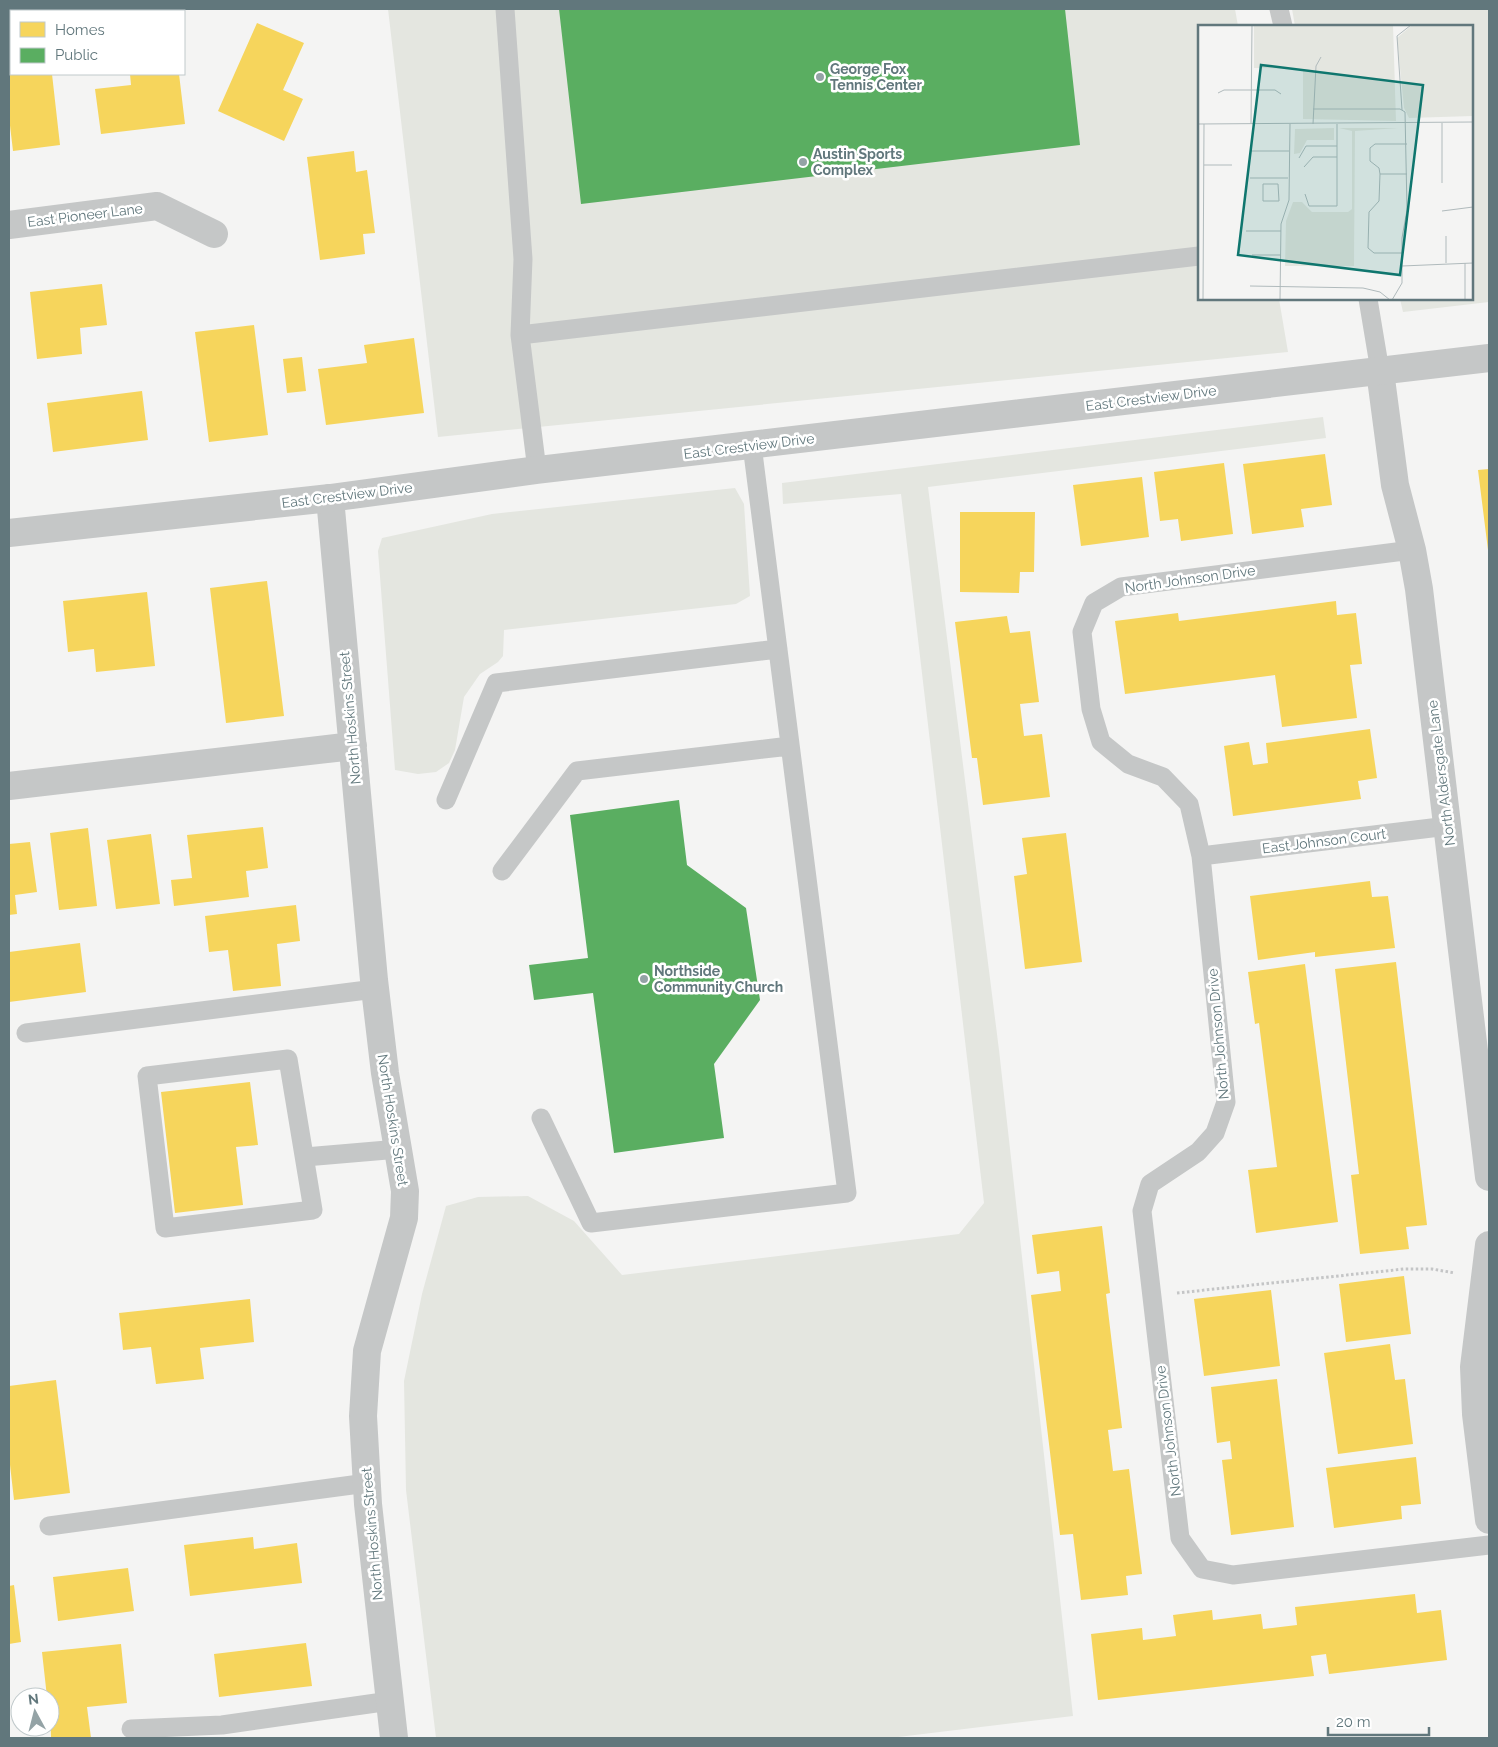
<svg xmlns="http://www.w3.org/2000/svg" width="1498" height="1747" font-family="Raleway,sans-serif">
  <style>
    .green { fill: #e4e6e0 }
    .homes { fill: #f6d55c }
    .public { fill: #5aae61 }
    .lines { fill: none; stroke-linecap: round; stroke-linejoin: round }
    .path { stroke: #c4c5c6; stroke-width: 3; stroke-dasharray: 2.5 2.5; stroke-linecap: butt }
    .service { stroke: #c5c7c7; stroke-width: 19 }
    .minor { stroke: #c5c7c7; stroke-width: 28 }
    .tertiary { stroke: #c5c7c7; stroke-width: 28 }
    .poi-dot { fill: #94a3a6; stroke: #fff; stroke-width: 2 }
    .labels { text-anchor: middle; stroke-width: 5; stroke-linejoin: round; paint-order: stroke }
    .poi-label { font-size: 14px; font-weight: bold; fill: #61777c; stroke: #fff; text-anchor: start }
    .street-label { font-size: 14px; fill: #61777c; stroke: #fff }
    .inset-road { fill: none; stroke: #b0babc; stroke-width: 1 }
    .view { fill: #0f766e; fill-opacity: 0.15; stroke: #0f766e; stroke-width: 2.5 }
    .inset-edge { fill: none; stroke: #61777c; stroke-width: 2.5 }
  </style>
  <rect width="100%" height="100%" fill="#f4f4f3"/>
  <path class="green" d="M9 9H144L123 11H11V25H9Z
    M388 9H1235L1238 26H1199V299H1279L1288 352 438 437Z
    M1292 9H1489V302L1403 312 1400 299H1472V26H1295Z
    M1323 417 1326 438 928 487 999 1050 1073 1716 890 1738H436L406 1490 404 1381 422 1294 446 1206 478 1197 528 1196 574 1221 622 1275 959 1234 984 1203 901 494 783 504 782 483Z
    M735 488 744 504 750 596 736 604 504 630 503 656 498 662 480 674 464 697 455 750 449 763 436 772 418 774 395 770 378 551 382 538 492 514Z"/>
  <path class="homes" d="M257 23 304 43 283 90 303 99 284 141 218 111Z
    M9 46H11V74H52L60 145 13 151 9 117Z
    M130 74H179L185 124 101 134 95 89 131 85Z
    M354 151 356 172 367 170 375 233 363 234 365 254 320 260 307 157Z
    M102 284 107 325 80 328 82 354 37 359 30 292Z
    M254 325 268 435 209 442 195 332Z
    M414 338 424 413 326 425 318 369 367 363 364 345Z
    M302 357 306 391 287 393 283 359Z
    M142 391 148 440 53 452 47 403Z
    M1325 454 1332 505 1301 509 1304 527 1252 534 1243 464Z
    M1224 463 1233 534 1181 541 1178 519 1160 521 1154 472Z
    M1489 469V550H1488L1478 470Z
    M1142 477 1149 537 1081 546 1073 485Z
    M960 512H1035L1034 572H1020L1019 593 960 592Z
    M267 581 284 716 226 723 210 588Z
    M147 592 155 666 96 672 94 649 68 652 63 601Z
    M1336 601 1337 615 1356 613 1362 664 1350 665 1357 718 1282 727 1275 675 1125 694 1115 621 1178 613 1179 621Z
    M1007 616 1010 633 1030 631 1039 702 1020 704 1024 736 1042 734 1050 797 983 805 977 758H972L955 622Z
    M1370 729 1377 778 1358 781 1361 799 1233 816 1224 746 1249 742 1253 765 1268 763 1266 743Z
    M263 827 268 868 246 871 249 897 174 906 171 880 192 878 187 835Z
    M88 828 97 906 59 910 50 833Z
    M1066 833 1082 962 1025 969 1014 876 1027 874 1022 838Z
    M151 834 160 904 116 909 107 840Z
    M30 842 37 892 15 895 17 914 9 915V844Z
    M1370 881 1372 897 1388 896 1395 948 1315 957V952L1258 960 1250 896Z
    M296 905 300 941 277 944 281 986 233 991 228 950 209 952 205 916Z
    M80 943 86 992 9 1002V952Z
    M1396 962 1427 1225 1406 1227 1409 1249 1360 1254 1351 1175 1359 1174 1335 969Z
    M1305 964 1338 1222 1256 1233 1248 1170 1277 1167 1259 1023 1255 1024 1248 972Z
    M250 1082 258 1145 236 1147 243 1205 175 1213 161 1092Z
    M1102 1226 1110 1293 1106 1294 1122 1428 1108 1430 1113 1471 1129 1469 1142 1574 1126 1576 1128 1595 1081 1600 1073 1534 1060 1535 1031 1295 1061 1291 1059 1271 1037 1274 1032 1235Z
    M1404 1276 1411 1334 1346 1342 1339 1284Z
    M1271 1290 1280 1366 1204 1376 1194 1299Z
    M250 1299 254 1342 200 1348 204 1379 156 1384 151 1347 123 1350 119 1313Z
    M1390 1344 1395 1380 1405 1379 1413 1444 1338 1454 1324 1353Z
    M1277 1379 1294 1527 1231 1535 1222 1460 1232 1459 1230 1441 1217 1443 1211 1387Z
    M56 1380 70 1493 14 1500 9 1456V1386Z
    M1416 1457 1421 1504 1401 1506 1402 1519 1334 1528 1326 1468Z
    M253 1537 254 1549 297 1543 302 1583 190 1596 184 1545Z
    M128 1568 134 1611 58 1621 53 1577Z
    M14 1585 21 1642 9 1644V1586Z
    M1415 1594 1417 1613 1441 1610 1447 1660 1329 1674 1326 1654 1311 1656 1314 1676 1098 1700 1091 1634 1142 1628 1143 1640 1176 1636 1173 1615 1212 1610 1213 1620 1261 1614 1263 1629 1297 1625 1295 1607Z
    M306 1643 312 1686 219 1697 214 1654Z
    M121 1644 127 1703 87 1707 91 1738H51L50 1697H47L42 1652Z"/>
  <path class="public" d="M559 9H1065L1080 145 581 204Z
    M679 800 687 865 746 908 760 1000 714 1064 724 1138 614 1153 593 993 534 1000 529 965 588 958 570 815Z"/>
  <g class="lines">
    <path class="path" d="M1177 1293 1404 1269H1432L1455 1273"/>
    <path class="service" d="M505 9 523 259 520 335 537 470
      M1279 9 1283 26
      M1368 299 1380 371
      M520 335 1199 256
      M1412 550 1121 587 1094 603 1082 632 1091 709 1101 742 1128 764 1163 777 1189 804 1201 856 1226 1102 1215 1133 1198 1152 1150 1184 1142 1211 1180 1538 1202 1569 1233 1575 1489 1545
      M446 800 496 683 778 649
      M1201 856 1448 826
      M502 871 577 771 790 746
      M26 1033 375 989
      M288 1059 313 1210 165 1228 147 1076Z
      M541 1118 591 1223 847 1193 752 445
      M305 1157 399 1149
      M49 1526 367 1483
      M131 1729 222 1725 390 1701"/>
    <path class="minor" d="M9 225 157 206 214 234
      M1380 371 1395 485 1412 550 1419 589 1489 1177
      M330 498 374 980 385 1073 405 1191 404 1218 367 1351 363 1416 368 1504 394 1738
      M9 786 353 746
      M1489 1245 1474 1367 1476 1414 1489 1520"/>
    <path class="tertiary" d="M9 533 330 498 537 470 1489 358"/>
  </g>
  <g class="poi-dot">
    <circle cx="820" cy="77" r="5"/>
    <circle cx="803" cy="162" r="5"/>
    <circle cx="644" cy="979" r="5"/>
  </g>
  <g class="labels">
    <g class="poi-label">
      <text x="830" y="74">George Fox<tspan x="830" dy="16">Tennis Center</tspan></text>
      <text x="813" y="159">Austin Sports<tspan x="813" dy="16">Complex</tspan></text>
      <text x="654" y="976">Northside<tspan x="654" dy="16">Community Church</tspan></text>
    </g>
    <g class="street-label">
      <text transform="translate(85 215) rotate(-7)" y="5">East Pioneer Lane</text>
      <text transform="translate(1151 398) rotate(-7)" y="5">East Crestview Drive</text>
      <text transform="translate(749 446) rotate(-7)" y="5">East Crestview Drive</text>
      <text transform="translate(347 495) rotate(-7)" y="5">East Crestview Drive</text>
      <text transform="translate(1190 579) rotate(-8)" y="5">North Johnson Drive</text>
      <text transform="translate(350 718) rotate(-95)" y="5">North Hoskins Street</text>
      <text transform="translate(1441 773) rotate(-97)" y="5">North Aldersgate Lane</text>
      <text transform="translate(1324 841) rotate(-7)" y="5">East Johnson Court</text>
      <text transform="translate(1218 1034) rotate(-95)" y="5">North Johnson Drive</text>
      <text transform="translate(393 1120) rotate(81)" y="5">North Hoskins Street</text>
      <text transform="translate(1168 1431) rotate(-97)" y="5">North Johnson Drive</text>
      <text transform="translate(372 1534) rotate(-95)" y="5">North Hoskins Street</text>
    </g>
  </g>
  <g transform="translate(1198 25)">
    <rect width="275" height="275" fill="#f4f4f3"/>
    <path d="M56 0H195L198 96 105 94V44L56 43ZM214 0H275V91L211 93 206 83 199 13ZM136 103V115H109L102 128 96 129 97 104ZM141 103H201L157 106 156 241H87L88 196 95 177H104L114 187H150L154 184V106Z" fill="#e4e6e0"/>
    <path class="inset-road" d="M20 68 26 65H77L83 69M115 84H202L207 87 209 185 204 213V258L194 275M204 85 199 11 213 0M53 98 54 0M0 99 275 97M115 99 118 41 123 32M52 126H91M101 133 108 121H139M6 140H34M106 142 115 132H139M182 149H209M52 153H90M244 158V98M65 159H80L81 176H65ZM107 169 111 181H139V99M244 186 275 182M48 206H83M204 228H176L170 223 171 187 181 176 182 149 181 143 172 136V123L177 119H209M54 230H83M248 238V211M267 238V275M204 241 275 238M52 261 165 263 182 267 192 275M5 275 6 99M82 275 83 199 91 175 92 99"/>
    <path class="view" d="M63 40 225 60 202 250 40 230Z"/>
    <rect width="275" height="275" class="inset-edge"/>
  </g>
  <rect width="1498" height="1747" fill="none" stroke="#61777c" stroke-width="20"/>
  <rect x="10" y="10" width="175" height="65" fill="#ffffff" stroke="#c0c9cb"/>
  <rect x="20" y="22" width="25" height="15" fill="#f6d55c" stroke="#c0c9cb"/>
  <text x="55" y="35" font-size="15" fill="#61777c">Homes</text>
  <rect x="20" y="48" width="25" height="15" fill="#5aae61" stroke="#c0c9cb"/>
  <text x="55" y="60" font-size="15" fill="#61777c">Public</text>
  <g transform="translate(35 1712) rotate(353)"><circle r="24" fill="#ffffff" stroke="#c0c9cb"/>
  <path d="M0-4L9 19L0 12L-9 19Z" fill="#94a3a6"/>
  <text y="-8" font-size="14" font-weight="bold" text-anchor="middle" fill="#61777c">N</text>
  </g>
  <path d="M1328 1727v8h101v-8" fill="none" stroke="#61777c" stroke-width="2.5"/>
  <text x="1336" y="1727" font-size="15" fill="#61777c" stroke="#ffffff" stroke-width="4" paint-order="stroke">20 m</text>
</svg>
